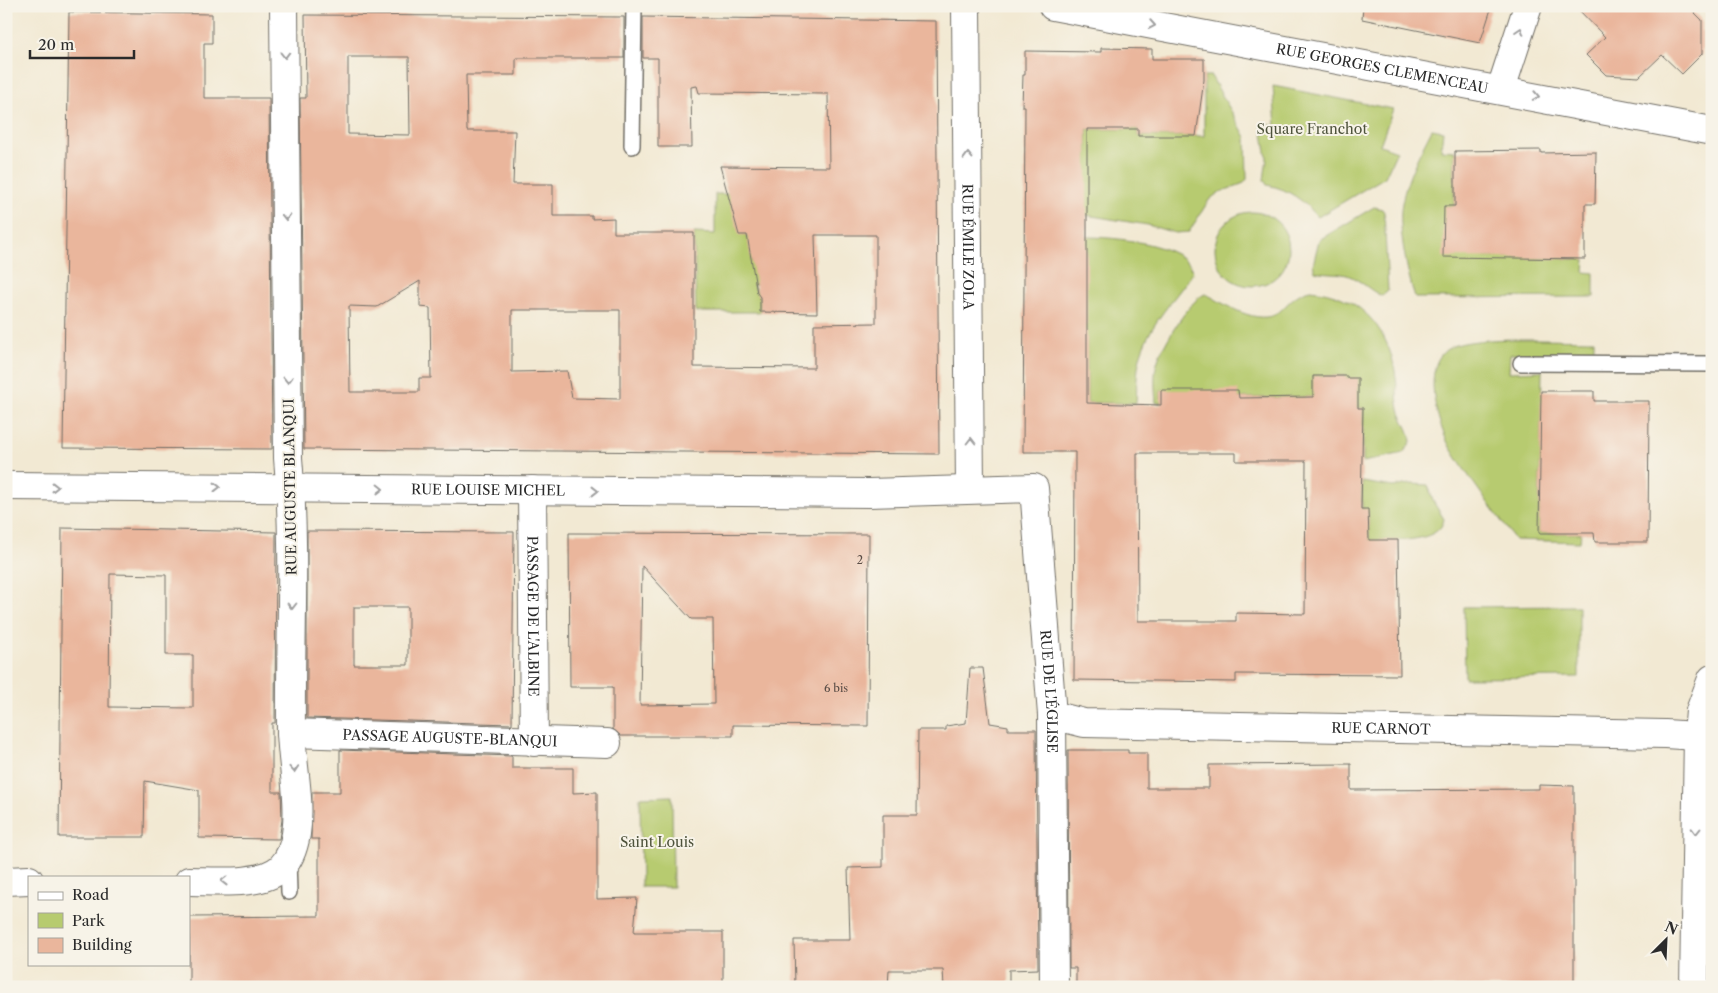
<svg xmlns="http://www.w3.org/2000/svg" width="1718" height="993" font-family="'Libre Caslon Text',serif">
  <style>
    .green { fill: #b7cb6f; stroke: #717b4d }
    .building { fill: #eab69c; fill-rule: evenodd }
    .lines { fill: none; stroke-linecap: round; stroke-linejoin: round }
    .lane-casing { stroke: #716e66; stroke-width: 18 }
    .street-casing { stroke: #716e66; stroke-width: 30 }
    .lane { stroke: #fff; stroke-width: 15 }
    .street { stroke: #fff; stroke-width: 28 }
    .oneway { stroke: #a0a0a0 }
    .labels { text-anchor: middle; stroke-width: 4; stroke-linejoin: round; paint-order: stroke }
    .number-label { font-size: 11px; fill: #5b4e47 }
    .street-label { font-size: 14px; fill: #2b2b2b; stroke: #f7f3e8 }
    .park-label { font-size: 14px; fill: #4e533c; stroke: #f7f3e8 }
  </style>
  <rect width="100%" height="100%" fill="#f7f3e8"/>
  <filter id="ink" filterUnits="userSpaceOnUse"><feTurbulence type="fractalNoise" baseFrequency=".02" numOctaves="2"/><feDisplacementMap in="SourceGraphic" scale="10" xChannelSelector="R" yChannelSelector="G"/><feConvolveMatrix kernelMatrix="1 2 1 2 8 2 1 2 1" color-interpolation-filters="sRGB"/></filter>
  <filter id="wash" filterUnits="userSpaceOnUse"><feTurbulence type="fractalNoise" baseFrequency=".0096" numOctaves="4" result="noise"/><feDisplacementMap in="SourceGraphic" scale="20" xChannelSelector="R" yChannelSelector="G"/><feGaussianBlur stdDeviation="1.12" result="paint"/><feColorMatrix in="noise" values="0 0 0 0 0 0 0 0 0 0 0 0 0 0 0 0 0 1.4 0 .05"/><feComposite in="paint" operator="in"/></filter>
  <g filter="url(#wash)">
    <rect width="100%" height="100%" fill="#f2e9d3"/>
    <path class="green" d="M1204 76H1211L1246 137 1247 179 1244 183 1218 193 1209 200 1189 232 1175 233 1148 225 1086 215 1087 129H1138V136H1204Z
      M1273 86 1393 109 1380 145 1397 151 1385 177 1318 217C1304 201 1289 189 1267 185L1264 180 1267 158 1262 127 1263 124 1276 126Z
      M1432 129 1443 131 1441 150 1455 151 1454 206H1444L1484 257 1585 259 1584 272 1594 273V297L1415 298C1408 275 1397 227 1402 203 1407 177 1420 152 1432 129Z
      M715 194 829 195 745 234 754 248 751 260 757 272 758 284 753 285 760 297V312H696L694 233 715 234Z
      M1374 207 1382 209 1384 212 1388 291 1382 296C1370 291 1361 280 1347 275 1337 272 1325 274 1315 271L1313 265 1319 240Z
      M1215 249a37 37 0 1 1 74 0a37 37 0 1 1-74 0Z
      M1086 237C1112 237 1185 243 1193 272 1173 303 1143 329 1138 368 1136 380 1137 392 1136 403H1087Z
      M1310 290C1357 294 1387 325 1395 371 1398 383 1396 397 1399 409 1402 421 1410 429 1411 442L1403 453 1363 462V408H1358V379L1347 378 1346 376H1313V397L1239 398 1161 390V403H1156C1155 389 1153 373 1158 360 1163 345 1191 297 1206 294 1223 303 1259 328 1279 312 1289 303 1296 293 1310 290Z
      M1594 340V354H1510L1509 372 1542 371 1539 533H1581L1580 542 1515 540C1494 510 1469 479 1450 447 1437 423 1419 362 1451 347 1476 335 1562 340 1594 340Z
      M1362 482 1393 487 1410 484 1428 485 1434 503 1444 519C1440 545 1388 540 1369 540L1368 510 1362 509Z
      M1579 606V677L1465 678 1464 607Z
      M672 796 673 887H641L640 797Z"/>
    <g id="blocks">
      <path class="building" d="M1363 6H1492L1480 43 1362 19Z
        M1575 6H1688L1702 20V54L1682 74 1662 55 1639 77 1606 75 1586 55 1605 37Z
        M69 12 212 14V43H204V98H269L272 449 63 448Z
        M305 15 624 17V58H516V75H466L467 131H515L513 184H553V216H592V219L614 218V233H694V367L814 368V324L876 323V235H815L817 313 760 312V297L757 293 747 235H739L720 166 829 167 828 94 699 93 697 86 691 87 692 147H658V58H643V17L936 21 939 454 304 449 300 98H306ZM348 57H409L410 135 348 134ZM420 281V307L430 308 431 378H419V392H350L349 306 377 307ZM512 310H620V399L572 398 567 371 512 372Z
        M1101 48 1152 49V59H1204V80L1196 136H1138V129H1087V403L1161 405V390H1238L1239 398 1313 397V376H1347V378H1358V408H1363L1361 509H1368L1369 540H1398L1400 675 1236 674V682L1074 680 1075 452H1023L1025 106H1022L1023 75H1025V51L1101 52ZM1137 453H1236V461H1306L1305 614 1236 613V621H1138Z
        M1541 150V153L1596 152 1595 204H1585V259L1443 257 1444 206H1455V151Z
        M1541 391H1594V401H1649L1648 542H1595L1594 533H1539Z
        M62 528 276 532 275 723H272V792H281L282 820 279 839 199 838V790L145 781 144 837H59ZM110 574 166 575V655H193V708L109 707Z
        M307 531 514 532 512 724 307 718ZM354 607H408V665H354Z
        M569 533 869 534 868 726 733 725V736H621L613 729V687H570ZM642 566 691 619H713L714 704 640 705Z
        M970 668H983L990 723 1008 726V730H1036L1038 969 1009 970V987H944L943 970H889L888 987H795L794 940H850L848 868 883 867V815H917L918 730H946V726L966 723Z
        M340 750 512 756V768H573V793L597 792V899L637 898 634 932H723V987H189V917L319 916V839H311L312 792H340Z
        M1068 750H1128V753H1147V788H1209V765L1351 764V790L1539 789V785L1574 786V987H1076V968H1069Z"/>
    </g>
  </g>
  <g filter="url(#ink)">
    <use href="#blocks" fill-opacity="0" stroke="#716e66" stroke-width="1"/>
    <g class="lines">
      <defs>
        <path id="lane" d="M632 146 634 6
          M1521 363 1712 364
          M288 859 289 892"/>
        <g id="street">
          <path id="s1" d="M966 6 970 489"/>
          <path id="s2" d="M1053 6 1712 131"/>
          <path d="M1501 89 1528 6"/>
          <path id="s3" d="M6 486 869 493 1034 488 1052 715 1054 987"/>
          <path id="s4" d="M532 490 534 742"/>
          <path id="s5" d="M1052 715 1084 723 1665 734 1712 737"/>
          <path id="s6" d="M291 733 607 743"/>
          <path d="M6 881 29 880"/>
          <path d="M189 881C214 881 261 886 281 868 290 859 294 846 296 834 301 800 292 765 291 731 290 640 296 549 288 458L284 6"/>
          <path d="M1694 987 1698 735 1700 711 1712 679"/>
        </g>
      </defs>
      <use href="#lane" class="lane-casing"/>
      <use href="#street" class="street-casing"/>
      <use href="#lane" class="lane"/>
      <use href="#street" class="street"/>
    </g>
    <defs><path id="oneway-chevron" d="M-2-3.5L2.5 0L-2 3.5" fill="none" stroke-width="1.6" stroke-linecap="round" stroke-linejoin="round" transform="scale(1.25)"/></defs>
    <g class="oneway">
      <use href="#oneway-chevron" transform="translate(1152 25) rotate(10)"/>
      <use href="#oneway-chevron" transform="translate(1520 31) rotate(-72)"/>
      <use href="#oneway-chevron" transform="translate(285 55) rotate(89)"/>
      <use href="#oneway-chevron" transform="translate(1536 96) rotate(11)"/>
      <use href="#oneway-chevron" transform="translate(968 156) rotate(-91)"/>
      <use href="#oneway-chevron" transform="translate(286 217) rotate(89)"/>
      <use href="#oneway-chevron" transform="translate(288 380) rotate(89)"/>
      <use href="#oneway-chevron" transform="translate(971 441) rotate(-90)"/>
      <use href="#oneway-chevron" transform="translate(55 487)"/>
      <use href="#oneway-chevron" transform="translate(217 487)"/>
      <use href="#oneway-chevron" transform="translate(380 489) rotate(1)"/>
      <use href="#oneway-chevron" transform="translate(595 491)"/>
      <use href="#oneway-chevron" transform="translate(292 606) rotate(90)"/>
      <use href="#oneway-chevron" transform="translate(294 769) rotate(86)"/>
      <use href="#oneway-chevron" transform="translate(1696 831) rotate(91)"/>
      <use href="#oneway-chevron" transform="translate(224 881) rotate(179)"/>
    </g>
  </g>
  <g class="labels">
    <g class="number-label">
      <text x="860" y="564">2</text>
      <text x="836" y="692">6 bis</text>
    </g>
    <g class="street-label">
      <text dy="5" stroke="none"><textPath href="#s2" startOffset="335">RUE GEORGES CLEMENCEAU</textPath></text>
      <text dy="5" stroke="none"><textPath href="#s1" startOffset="241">RUE ÉMILE ZOLA</textPath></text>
      <text transform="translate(290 487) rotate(-91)" y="5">RUE AUGUSTE BLANQUI</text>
      <text dy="5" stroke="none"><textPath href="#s3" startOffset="482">RUE LOUISE MICHEL</textPath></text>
      <text dy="5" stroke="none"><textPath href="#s4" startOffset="126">PASSAGE DE L'ALBINE</textPath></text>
      <text dy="5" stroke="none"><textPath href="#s3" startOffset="1232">RUE DE L'ÉGLISE</textPath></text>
      <text dy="5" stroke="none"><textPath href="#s5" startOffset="330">RUE CARNOT</textPath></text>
      <text dy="5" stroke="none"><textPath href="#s6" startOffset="159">PASSAGE AUGUSTE-BLANQUI</textPath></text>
    </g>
    <g class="park-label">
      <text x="1312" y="134">Square Franchot</text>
      <text x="657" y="847">Saint Louis</text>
    </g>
  </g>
  <rect width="1718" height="993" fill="none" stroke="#f7f3e8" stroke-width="25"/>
  <rect x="28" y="876" width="162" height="90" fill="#f7f3e8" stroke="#a5a39c"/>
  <rect x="38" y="892" width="25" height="8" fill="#ffffff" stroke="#a5a39c"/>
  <text x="72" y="900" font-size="15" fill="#2b2b2b">Road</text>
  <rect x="38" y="913" width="25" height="15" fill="#b7cb6f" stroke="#a5a39c"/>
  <text x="72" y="926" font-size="15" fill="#2b2b2b">Park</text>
  <rect x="38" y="938" width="25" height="15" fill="#eab69c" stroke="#a5a39c"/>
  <text x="72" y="950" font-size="15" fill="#2b2b2b">Building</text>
  <g transform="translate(1666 940) rotate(24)" stroke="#f7f3e8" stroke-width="4" paint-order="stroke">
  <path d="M0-4L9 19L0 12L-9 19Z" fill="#2b2b2b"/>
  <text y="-8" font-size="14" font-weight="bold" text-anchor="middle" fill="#2b2b2b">N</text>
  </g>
  <path d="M30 50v8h104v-8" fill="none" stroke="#2b2b2b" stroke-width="2.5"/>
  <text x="38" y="50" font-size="15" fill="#2b2b2b" stroke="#f7f3e8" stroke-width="4" paint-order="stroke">20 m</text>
</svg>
